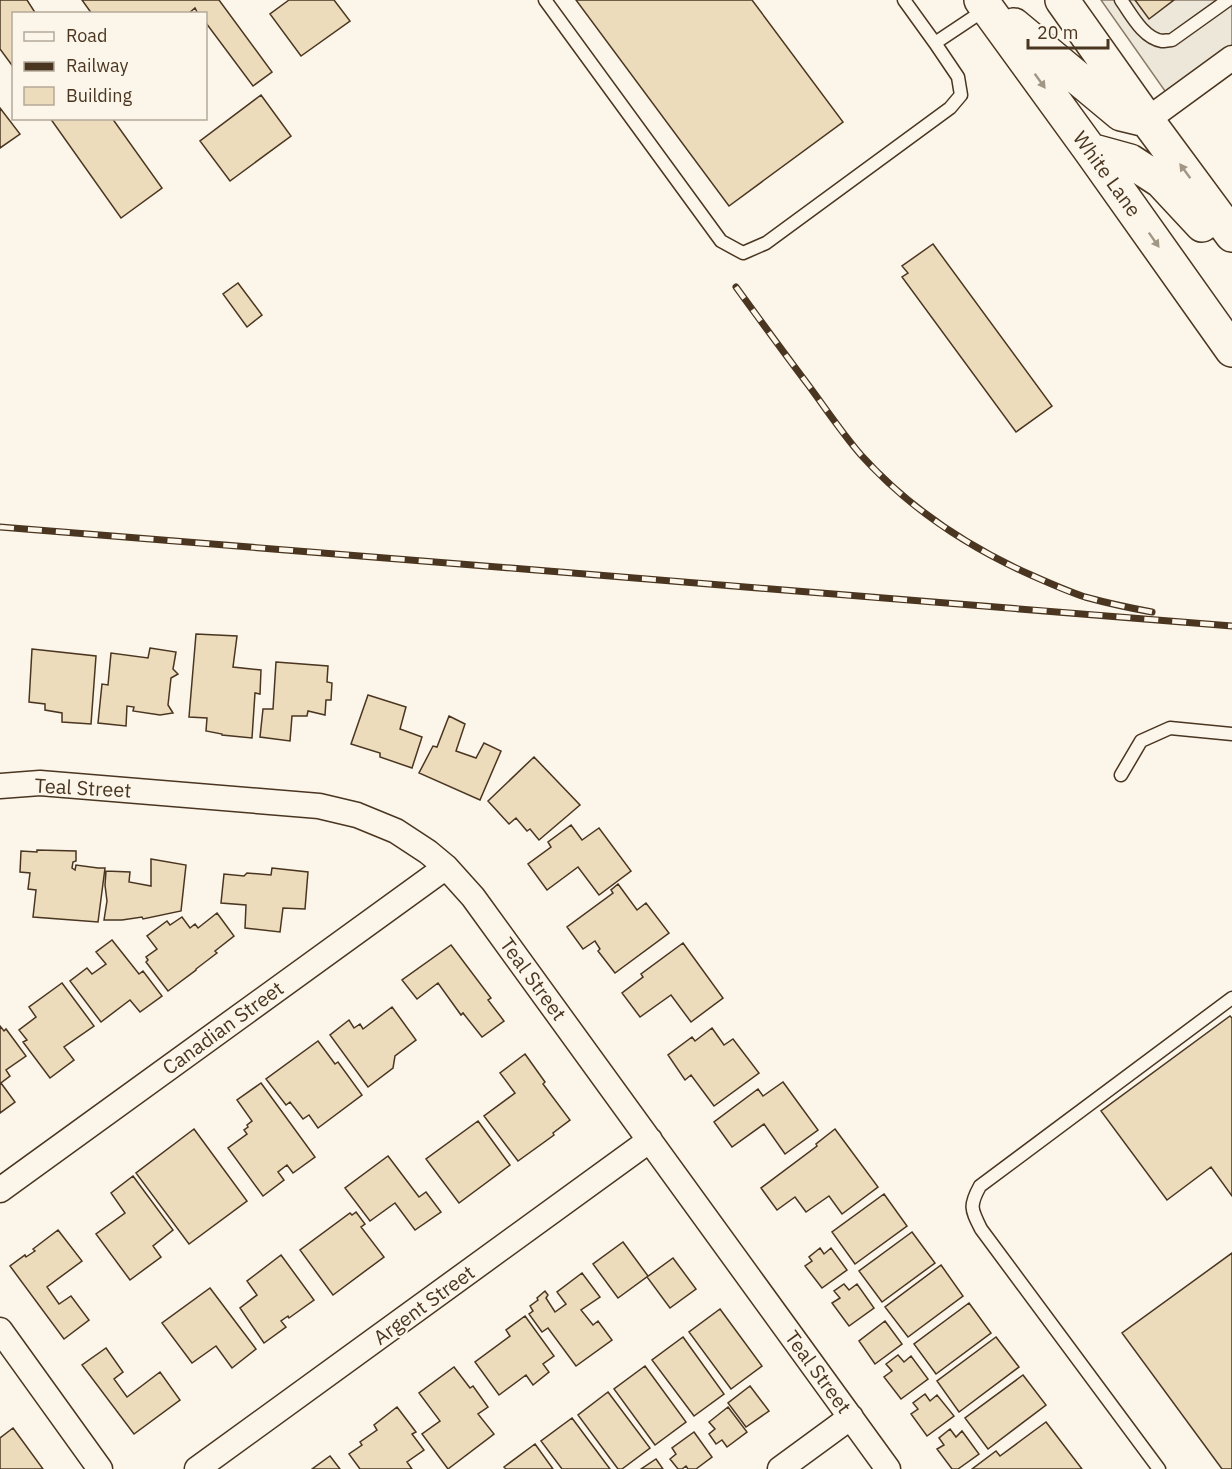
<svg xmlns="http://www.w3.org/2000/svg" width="1232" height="1469" font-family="'IBM Plex Sans',sans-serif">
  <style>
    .parking { fill: #ede7d9; stroke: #887966; stroke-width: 1.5 }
    .building { fill: #ecdcbc; stroke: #4a3520; stroke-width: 1.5 }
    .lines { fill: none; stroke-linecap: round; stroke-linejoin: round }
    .lane-casing { stroke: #4a3520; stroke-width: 15 }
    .street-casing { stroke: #4a3520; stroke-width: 27 }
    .secondary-casing { stroke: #4a3520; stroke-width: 36 }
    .lane { stroke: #fbf6e9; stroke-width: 12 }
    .street { stroke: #fbf6e9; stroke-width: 24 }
    .secondary { stroke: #fbf6e9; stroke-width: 33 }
    .rail-casing { stroke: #4a3520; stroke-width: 7 }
    .rail { stroke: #fbf6e9; stroke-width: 4.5; stroke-dasharray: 14; stroke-linecap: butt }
    .oneway { fill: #a29684 }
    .labels { text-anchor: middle; stroke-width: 4.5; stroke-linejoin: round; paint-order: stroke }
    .street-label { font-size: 20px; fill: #4a3520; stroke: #fbf6e9 }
  </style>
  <rect width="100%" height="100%" fill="#fbf6e9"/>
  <path class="parking" d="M1101 0H1232V57L1172 101Z"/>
  <path class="building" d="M0 0H27L36 14H14V68L0 49Z
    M82 0H219L272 72 253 86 206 23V14H198L195 8 188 14H92Z
    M289 0H334L350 21 301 56 270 14Z
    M576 0H752L843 122 729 206Z
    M1135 0H1174L1149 19Z
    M261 95 291 136 230 181 200 141Z
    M0 108 20 134 0 148Z
    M50 118H112L162 188 121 218Z
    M933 244 1052 406 1016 432 902 277 908 273 902 266Z
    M238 283 262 315 247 327 223 294Z
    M196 634 237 636 233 667 261 670 260 694 255 693 252 738 222 735V734L206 731 207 718 189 717Z
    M150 648 176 652 173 669 178 674 171 678 168 705 173 713 160 715 133 711 134 707 127 706 126 726 98 723 102 684 108 685 111 653 148 658Z
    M32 649 96 656 91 724 62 722V713L45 710V704L29 702Z
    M276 662 328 666 327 682 332 683 331 700H326L325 715 308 711 307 716H292L290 741 260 737 263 709H273Z
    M368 695 406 707 400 729 422 737 412 768 380 757V753L351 744Z
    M449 716 465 724 456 751 476 758 484 743 501 751 480 800 419 773 433 746 437 747Z
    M534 757 580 805 539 840 530 829 527 831 516 818 509 824 488 801Z
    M571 825 582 840 599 828 631 871 599 895 578 867 547 890 528 864 551 847 548 842Z
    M37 850 76 851V861L73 862 72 868 75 870 76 865 98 868H105L98 922 33 917 36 890 28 889 30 873 20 872 21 851 37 852Z
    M151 859 186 865 181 911 143 919 142 917 122 920H104L107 901 105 885 106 871 130 872 129 882 151 886Z
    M272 868 308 872 305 909 283 908 280 932 245 928 246 905 221 903 224 874 244 876 247 873 271 875Z
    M618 884 637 910 646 903 669 933 615 973 598 951 600 949 595 941 583 949 567 927 613 893 611 890Z
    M217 913 234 936 215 951 217 953 196 969V970L168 991 146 962 148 960 146 957 157 949 147 936 167 921 170 925 182 917 190 928 195 924 198 928Z
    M112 940 139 974 143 971 162 996 140 1012 130 1000 101 1022 70 981 87 968 92 974 106 964 96 952Z
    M683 943 723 998 691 1022 671 995 640 1017 622 993 643 977 641 974Z
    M451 945 491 998 488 1000 504 1021 482 1037 463 1013 461 1015 438 983 417 999 402 980Z
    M62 983 94 1026 64 1047 74 1060 50 1078 23 1042 27 1040 19 1030 36 1017 29 1007Z
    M392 1007 416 1040 395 1056 393 1068 368 1087 330 1035 349 1020 354 1028 360 1024 363 1029Z
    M1230 1016 1232 1018V1196L1211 1167 1167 1200 1101 1111Z
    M0 1026 4 1031 6 1029 26 1056 6 1070 10 1076 1 1083 15 1102 0 1113Z
    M712 1028 724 1045 733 1039 759 1073 714 1106 691 1075 685 1080 668 1055 692 1037 695 1041Z
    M318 1041 335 1064 338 1062 362 1095 318 1128 309 1115 303 1119 290 1102 286 1105 266 1079Z
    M525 1054 545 1082 543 1084 570 1120 553 1133 554 1135 518 1161 484 1116 515 1093 500 1073Z
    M783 1082 818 1130 785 1154 764 1124 732 1147 714 1122 758 1089 763 1096Z
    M261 1083 315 1157 293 1173 287 1165 278 1172 284 1180 263 1196 228 1148 247 1134 244 1130 248 1127 247 1125 252 1121 237 1100Z
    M478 1121 510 1165 459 1203 426 1159Z
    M194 1129 247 1201 189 1244 136 1173Z
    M835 1129 878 1187 842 1214 829 1196 806 1212 795 1197 777 1210 761 1188 817 1146 816 1144Z
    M388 1156 419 1197 426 1192 441 1212 415 1230 395 1203 370 1221 345 1188Z
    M133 1176 173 1230 153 1246 161 1257 130 1280 96 1234 125 1213 111 1193Z
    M884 1194 907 1226 855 1264 832 1232Z
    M356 1212 365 1224 361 1227 384 1257 333 1295 300 1250 350 1213 352 1215Z
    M58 1230 82 1261 47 1287 59 1304 71 1296 89 1320 64 1339 10 1266 25 1255 26 1257 35 1251 33 1249Z
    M912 1232 935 1263 882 1302 859 1271Z
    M623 1242 648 1276 618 1298 593 1264Z
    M820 1248 824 1254 831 1248 847 1270 822 1288 805 1266 812 1261 809 1257Z
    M1232 1253V1469H1222L1122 1333Z
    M281 1255 314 1300 289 1318 288 1316 281 1321 286 1327 264 1343 240 1308 257 1295 247 1281Z
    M673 1258 696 1289 670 1308 647 1277Z
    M941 1265 963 1296 908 1337 885 1307Z
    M582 1273 600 1297 581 1310 593 1325 598 1321 612 1340 576 1366 548 1328 542 1332 529 1314 533 1311 530 1306 538 1300 537 1298 545 1291 548 1295 546 1298 555 1312 566 1304 557 1292Z
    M844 1284 849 1290 857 1284 874 1308 849 1326 832 1303 840 1298 834 1291Z
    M210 1288 256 1349 232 1368 216 1346 192 1363 162 1323Z
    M969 1303 991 1333 936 1374 914 1344Z
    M720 1309 762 1366 731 1389 689 1332Z
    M525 1316 554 1356 543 1364 549 1372 533 1385 526 1375 499 1395 475 1362 510 1336 506 1330Z
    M885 1321 902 1344 875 1364 859 1341Z
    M683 1337 724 1394 694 1416 652 1360Z
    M996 1337 1019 1367 959 1412 937 1381Z
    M106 1348 123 1372 114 1379 127 1397 160 1372 180 1400 134 1434 82 1365Z
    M898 1355 904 1362 911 1356 928 1379 901 1399 884 1377 892 1371 886 1364Z
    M645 1366 686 1422 655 1445 614 1389Z
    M454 1367 470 1388 473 1386 488 1407 478 1414 494 1434 448 1469 422 1434 440 1421 419 1393Z
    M1023 1375 1046 1405 988 1449 965 1418Z
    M750 1386 769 1411 746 1427 728 1403Z
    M608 1392 650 1448 622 1469H618L578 1415Z
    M925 1394 930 1401 937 1395 954 1416 927 1436 911 1414 918 1409 913 1403Z
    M397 1407 416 1432 412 1434 424 1450 407 1462 412 1469H360L349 1454 362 1445 360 1442 377 1430 374 1425Z
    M728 1407 747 1432 727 1447 722 1440 716 1444 709 1434 715 1429 709 1422Z
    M572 1418 610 1469H562L541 1441Z
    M1046 1422 1082 1469H972L996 1451 1000 1456Z
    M13 1428 43 1469H0V1438Z
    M950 1429 956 1437 962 1431 979 1454 958 1469H952L937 1449 944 1445 939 1438Z
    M694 1432 712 1457 696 1469H688L686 1466 682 1469H678L670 1459 676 1454 672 1448Z
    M535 1444 553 1469H506L504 1467Z
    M330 1456 340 1469H312Z
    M656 1459 663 1469H641Z"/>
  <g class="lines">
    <defs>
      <path id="lane" d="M545 0 721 241 743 253 766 243 950 108 961 95 958 77 935 43 904 0
        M1121 0C1131 14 1143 38 1162 41 1165 41 1169 40 1172 40L1228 0
        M935 43 986 9
        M1121 775 1141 741 1170 728 1232 734
        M1159 1469 981 1229C971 1209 969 1206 980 1186L1232 998"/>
      <path id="street" d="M1147 120 1232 58
        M0 786 40 783 319 806 357 815 396 831 428 852 446 867 473 897 888 1469
        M0 1190 446 867
        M0 1330 100 1469
        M197 1469 650 1140
        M780 1469 851 1417"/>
      <path id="secondary" d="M981 0 1090 150 1232 350
        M1062 0 1147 120 1232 235
        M1014 25 1121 114 1146 120
        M1090 150 1130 161 1161 181 1202 225"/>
    </defs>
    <use href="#lane" class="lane-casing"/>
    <use href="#street" class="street-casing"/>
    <use href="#secondary" class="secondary-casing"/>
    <use href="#lane" class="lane"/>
    <use href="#street" class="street"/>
    <use href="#secondary" class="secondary"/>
    <defs>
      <path id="rail" d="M736 287C760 320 784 353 809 386 826 409 842 433 861 455 908 507 966 546 1031 575 1049 583 1067 591 1085 597 1107 603 1130 608 1152 612
        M0 527 1232 626"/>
    </defs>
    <use href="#rail" class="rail-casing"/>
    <use href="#rail" class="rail"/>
  </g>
  <defs><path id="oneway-solid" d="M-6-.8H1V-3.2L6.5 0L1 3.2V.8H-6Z" transform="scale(1.5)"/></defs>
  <g class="oneway">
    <use href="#oneway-solid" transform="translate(1040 81) rotate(54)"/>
    <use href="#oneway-solid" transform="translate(1185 171) rotate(-126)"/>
    <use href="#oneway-solid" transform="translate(1154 240) rotate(55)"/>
  </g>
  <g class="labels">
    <g class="street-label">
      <text transform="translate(1107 174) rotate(54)" y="7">White Lane</text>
      <text transform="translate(83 788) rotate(3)" y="7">Teal Street</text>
      <text transform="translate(533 979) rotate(54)" y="7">Teal Street</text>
      <text transform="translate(223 1028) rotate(-36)" y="7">Canadian Street</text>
      <text transform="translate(424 1305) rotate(-36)" y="7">Argent Street</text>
      <text transform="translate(818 1372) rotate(54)" y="7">Teal Street</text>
    </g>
  </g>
  <rect x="12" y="12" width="195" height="108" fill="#fbf6e9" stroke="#b4a999" stroke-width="1.5"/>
  <rect x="24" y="32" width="30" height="9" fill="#fbf6e9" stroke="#b4a999" stroke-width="1.5"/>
  <text x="66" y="42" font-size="18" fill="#4a3520">Road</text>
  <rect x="24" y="62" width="30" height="9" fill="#4a3520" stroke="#b4a999" stroke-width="1.5"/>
  <text x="66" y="72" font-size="18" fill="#4a3520">Railway</text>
  <rect x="24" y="87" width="30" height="18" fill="#ecdcbc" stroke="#b4a999" stroke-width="1.5"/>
  <text x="66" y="102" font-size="18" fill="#4a3520">Building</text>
  <path d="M1028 39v9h80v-9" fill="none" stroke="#4a3520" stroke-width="3"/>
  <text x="1037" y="39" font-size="18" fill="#4a3520" stroke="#fbf6e9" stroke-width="4.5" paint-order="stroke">20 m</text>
</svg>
